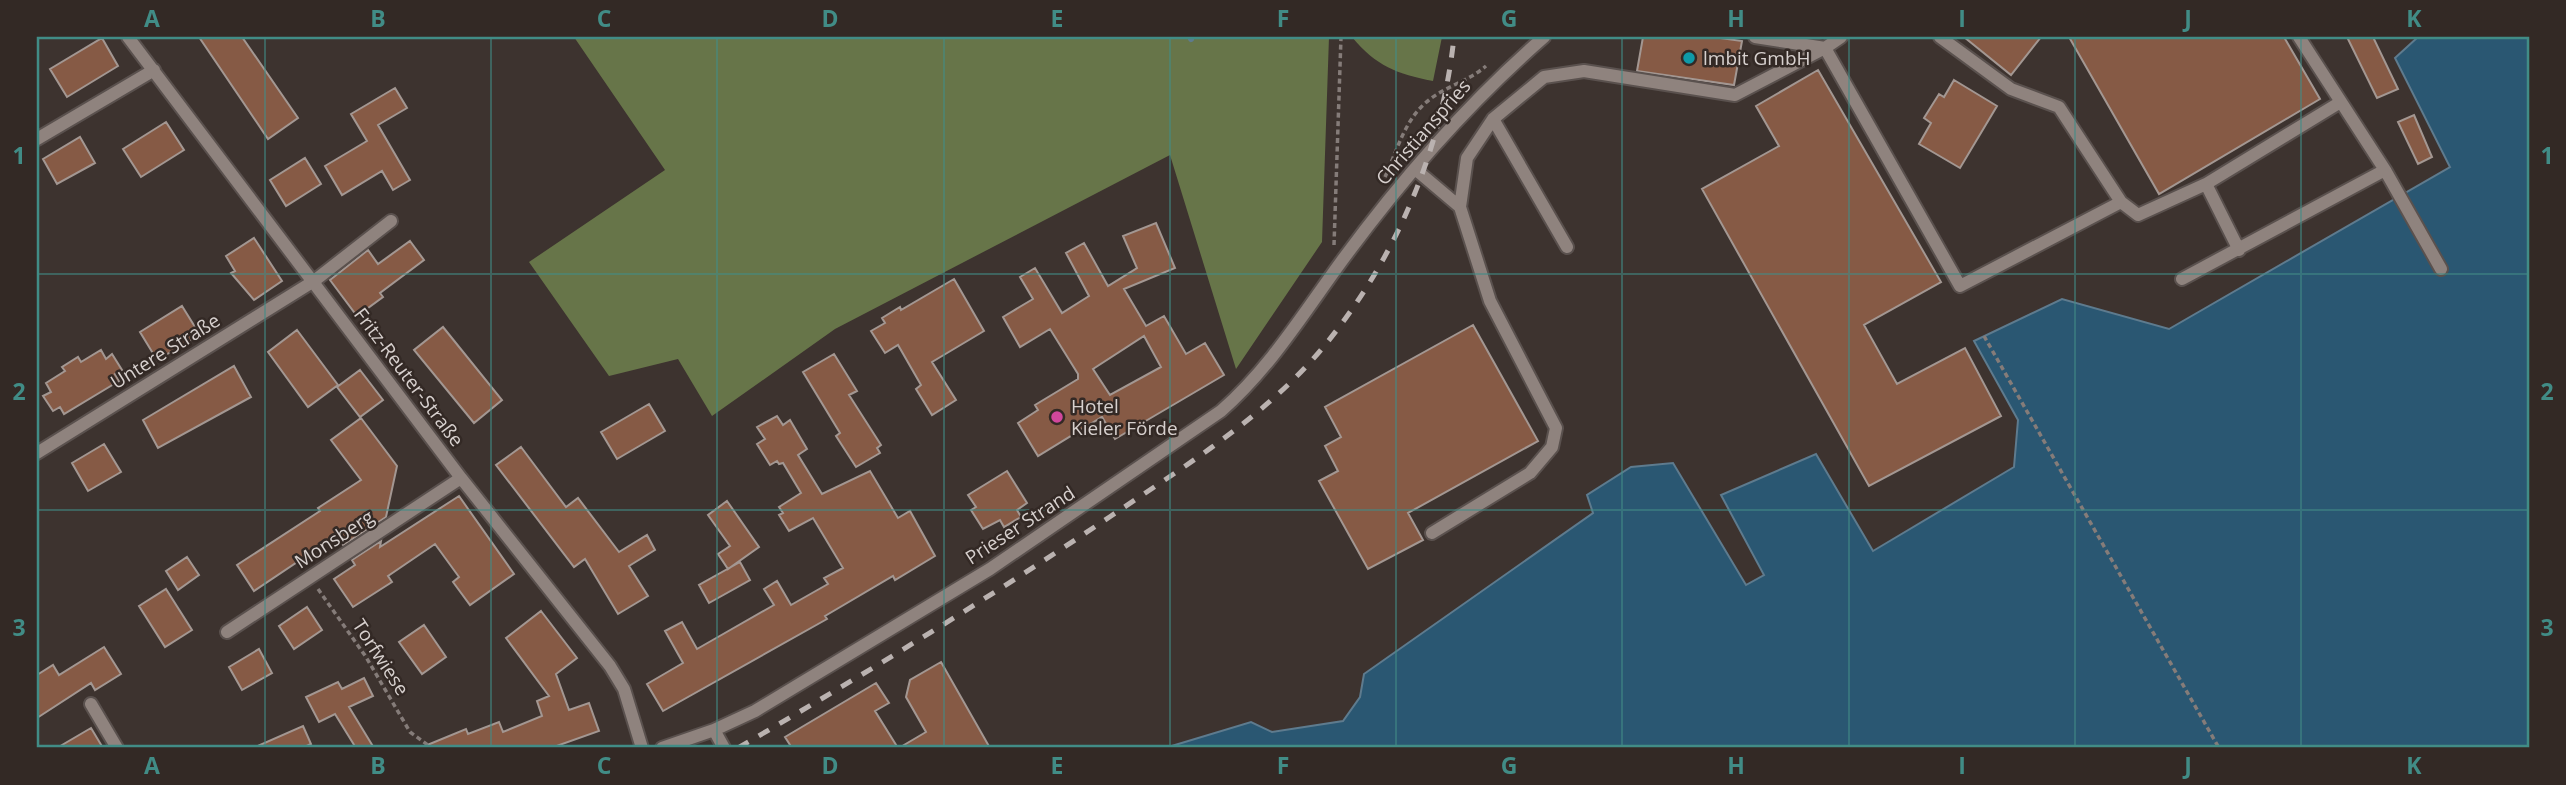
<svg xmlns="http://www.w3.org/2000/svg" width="2566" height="785" font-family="'Open Sans',sans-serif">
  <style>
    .forest { fill: #677549 }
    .water { fill: #2a5772; stroke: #5e7b8e; stroke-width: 2 }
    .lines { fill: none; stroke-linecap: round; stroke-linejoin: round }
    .stream { stroke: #5e7b8e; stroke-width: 6 }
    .building { fill: #865a45; stroke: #a39792; stroke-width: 2; fill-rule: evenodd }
    .minor-casing { stroke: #5a514e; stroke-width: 16 }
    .path { stroke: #857c79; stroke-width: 3.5; stroke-dasharray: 5 3.5; stroke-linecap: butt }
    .minor { stroke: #8f837e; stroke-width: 12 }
    .rail { stroke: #bab2b0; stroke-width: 5; stroke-dasharray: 12 12; stroke-linecap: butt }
    .grid { fill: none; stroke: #418c86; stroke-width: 2; stroke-opacity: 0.55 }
    .culture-dot { fill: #0f9aa8; stroke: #332925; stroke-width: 2.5 }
    .hotel-dot { fill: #d1479c; stroke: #332925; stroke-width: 2.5 }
    .labels { text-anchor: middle; stroke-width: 5; stroke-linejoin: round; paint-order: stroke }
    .poi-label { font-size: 19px; fill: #d7d0ce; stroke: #332925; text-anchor: start }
    .street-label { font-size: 19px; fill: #d7d0ce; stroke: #332925 }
    .neatline { fill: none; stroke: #418c86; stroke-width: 2.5 }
    .grid-label { font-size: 23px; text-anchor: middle; font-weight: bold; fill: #418c86 }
  </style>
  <rect width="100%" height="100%" fill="#3d332f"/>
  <path class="forest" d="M574 37H1329L1322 242 1236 369 1170 155 835 329 712 416 678 359 609 376 529 262 665 170Z
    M1352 37H1442L1433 81C1397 74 1376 66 1352 37Z"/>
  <path class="water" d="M2418 37H2529V748H1165L1251 722 1272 732 1343 721 1360 697 1364 674 1593 513 1587 495 1631 467 1673 463 1746 585 1764 575 1721 495 1816 454 1873 551 2014 467 2018 420 1974 341 2062 299 2169 329 2450 167 2395 58Z"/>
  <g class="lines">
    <path class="stream" d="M1190 37 1191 39"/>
  </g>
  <path class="building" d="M199 37H242L298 118 268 139Z
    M1643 37H1713L1742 41 1734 85 1637 71Z
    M1964 37H2041L2011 75Z
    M2069 37H2284L2320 99 2159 194Z
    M2347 37H2373L2398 89 2377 98Z
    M102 38 118 66 67 97 50 69Z
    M1818 70 1941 282 1864 325 1897 384 1965 348 2001 416 1869 486 1702 189 1779 146 1756 106Z
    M1954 80 1997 106 1960 168 1919 144 1931 123 1924 118 1939 94 1944 97Z
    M395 88 407 108 378 125 410 180 393 190 382 171 342 195 325 166 367 141 351 114Z
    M2414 115 2432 157 2418 164 2398 122Z
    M166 122 184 150 141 177 123 149Z
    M80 137 95 163 57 184 43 159Z
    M305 158 321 184 286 206 270 180Z
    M1156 223 1175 268 1124 289 1146 326 1164 316 1186 354 1205 343 1224 375 1115 439 1102 417 1038 456 1018 423 1038 410 1035 405 1078 379V374L1050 329 1020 347 1003 317 1033 299 1020 277 1035 268 1062 313 1089 296 1066 253 1084 243 1108 286 1137 268 1123 236ZM1144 336 1161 367 1110 395 1093 369Z
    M254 238 282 281 254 300 231 273 235 271 226 256Z
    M410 241 424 260 380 293 383 297 357 316 330 280 368 250 378 264Z
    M954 279 984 331 932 362 956 400 932 415 916 389 921 385 898 345 885 353 871 331 885 323 882 318 900 307 901 310Z
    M182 306 200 335 157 360 140 332Z
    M1473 325 1538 441 1408 513 1423 540 1368 569 1319 481 1338 471 1325 446 1341 437 1325 407Z
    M443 327 502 400 474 423 414 350Z
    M297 330 338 385 308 407 268 352Z
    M101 350 106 359 112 354 122 370 115 374 119 381 64 414 60 407 53 411 43 396 51 392 46 383 65 371 62 367 78 357 81 362Z
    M834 354 857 391 849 395 881 445 877 448 880 453 856 467 836 436 840 433 803 372Z
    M234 366 251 397 158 448 143 420Z
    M360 370 383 400 360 417 337 387Z
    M649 404 665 431 617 459 601 432Z
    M777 416 783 425 790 420 807 449 798 455 822 494 870 471 898 518 910 511 935 556 895 580 893 576 825 616 827 619 663 711 647 684 683 663 665 631 682 622 697 649 774 605 764 589 777 581 791 605 828 584 824 578 843 568 813 518 789 531 779 515 783 513 779 507 801 493 783 463 779 464 777 461 770 465 757 444 765 439 757 427Z
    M361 418 397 466 386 517 343 545 336 536 254 591 237 565 320 511 318 508 361 480 331 440Z
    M104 444 121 472 88 491 72 463Z
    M521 447 566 507 578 498 619 552 647 535 655 550 629 566 648 596 618 614 585 559 574 567 496 465Z
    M1007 471 1027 503 1017 510 1021 517 1004 527 1000 520 983 529 971 510 976 507 968 495Z
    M459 496 514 574 470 605 453 582 459 577 435 544 388 576 392 582 353 607 334 579 355 565 352 560 381 541 380 547Z
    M727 501 759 547 728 569 718 554 730 546 708 515Z
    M187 557 199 575 178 590 166 571Z
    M740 562 750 580 709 603 699 585Z
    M166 589 192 630 165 647 139 606Z
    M307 607 322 630 294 649 279 626Z
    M541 611 577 658 556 674 569 710 589 703 599 731 551 748H420L466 729 468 734 499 722 503 732 542 716 537 701 549 696 506 638Z
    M424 625 446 657 422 674 399 642Z
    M104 647 121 674 95 690 91 683 37 718V675L53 665 59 675Z
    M259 649 272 673 242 690 229 667Z
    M941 662 990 748H899L926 732 906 697 910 680Z
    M364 678 373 696 349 707 374 748H356L335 714 319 722 306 697 338 682 342 689Z
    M876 683 889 703 875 711 898 748H792L785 737Z
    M303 726 311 744 302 748H253Z
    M91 728 103 748H57Z"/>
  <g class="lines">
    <defs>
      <path id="minor" d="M128 37 461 478 610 666 624 689 642 748
        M1755 37 1825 48 1841 37
        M1940 37 2011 89 2059 107 2121 202 2138 215 2206 184
        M1493 119 1567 247
        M37 139 154 70
        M1415 169 1460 207 1467 158 1493 119 1544 77 1584 71 1735 95 1825 48 1960 286 2121 202
        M2385 170 2441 269
        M2239 250 2206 184 2339 103
        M2182 279 2385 170 2299 37
        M37 453 314 281 391 221
        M1432 533 1530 473 1552 447 1556 428 1490 301 1460 207
        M227 632 461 478
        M91 704 117 748
        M714 730 724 748
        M662 748 714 730 755 711 990 569 1221 411C1270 368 1303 314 1341 262 1401 180 1467 104 1544 37"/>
    </defs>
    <use href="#minor" class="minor-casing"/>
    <path class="path" d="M1385 177C1397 151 1405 118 1429 100 1446 86 1469 81 1486 66
      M1334 245 1341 37
      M1984 336 2219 748
      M318 589 366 657 410 732 432 748"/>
    <use href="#minor" class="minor"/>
    <path class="rail" d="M738 748C865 674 989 598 1111 516 1185 466 1268 415 1325 345 1397 257 1442 149 1454 37"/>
  </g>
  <path class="grid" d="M265 37V748M491 37V748M717 37V748M944 37V748M1170 37V748M1396 37V748M1622 37V748M1849 37V748M2075 37V748M2301 37V748M37 274H2529M37 510H2529"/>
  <circle class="culture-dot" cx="1689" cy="58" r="7"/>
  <circle class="hotel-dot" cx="1057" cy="417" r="7"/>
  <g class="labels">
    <g class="poi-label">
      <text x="1703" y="65">lmbit GmbH</text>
      <text x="1071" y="413">Hotel<tspan x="1071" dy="22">Kieler Förde</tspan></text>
    </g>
    <g class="street-label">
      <text transform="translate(1423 132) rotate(-49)" y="7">Christianspries</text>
      <text transform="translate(165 351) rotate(-32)" y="7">Untere Straße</text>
      <text transform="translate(409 377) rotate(53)" y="7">Fritz-Reuter-Straße</text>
      <text transform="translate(1020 525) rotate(-33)" y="7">Prieser Strand</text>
      <text transform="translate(334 539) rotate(-33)" y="7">Monsberg</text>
      <text transform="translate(381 657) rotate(57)" y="7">Torfwiese</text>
    </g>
  </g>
  <rect width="2566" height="785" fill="none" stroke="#332925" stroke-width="77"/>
  <rect x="38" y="38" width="2490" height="708" class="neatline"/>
  <g class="grid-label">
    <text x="152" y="27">A</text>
    <text x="378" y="27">B</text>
    <text x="604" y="27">C</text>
    <text x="830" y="27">D</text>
    <text x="1057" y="27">E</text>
    <text x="1283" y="27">F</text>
    <text x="1509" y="27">G</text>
    <text x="1736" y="27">H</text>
    <text x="1962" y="27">I</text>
    <text x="2188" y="27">J</text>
    <text x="2414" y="27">K</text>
    <text x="19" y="164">1</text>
    <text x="2547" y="164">1</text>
    <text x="19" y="400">2</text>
    <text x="2547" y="400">2</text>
    <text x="19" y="636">3</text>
    <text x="2547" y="636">3</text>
    <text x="152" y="774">A</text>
    <text x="378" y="774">B</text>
    <text x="604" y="774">C</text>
    <text x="830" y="774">D</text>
    <text x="1057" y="774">E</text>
    <text x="1283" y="774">F</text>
    <text x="1509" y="774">G</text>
    <text x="1736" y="774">H</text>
    <text x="1962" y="774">I</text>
    <text x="2188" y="774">J</text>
    <text x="2414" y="774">K</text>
  </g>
</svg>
